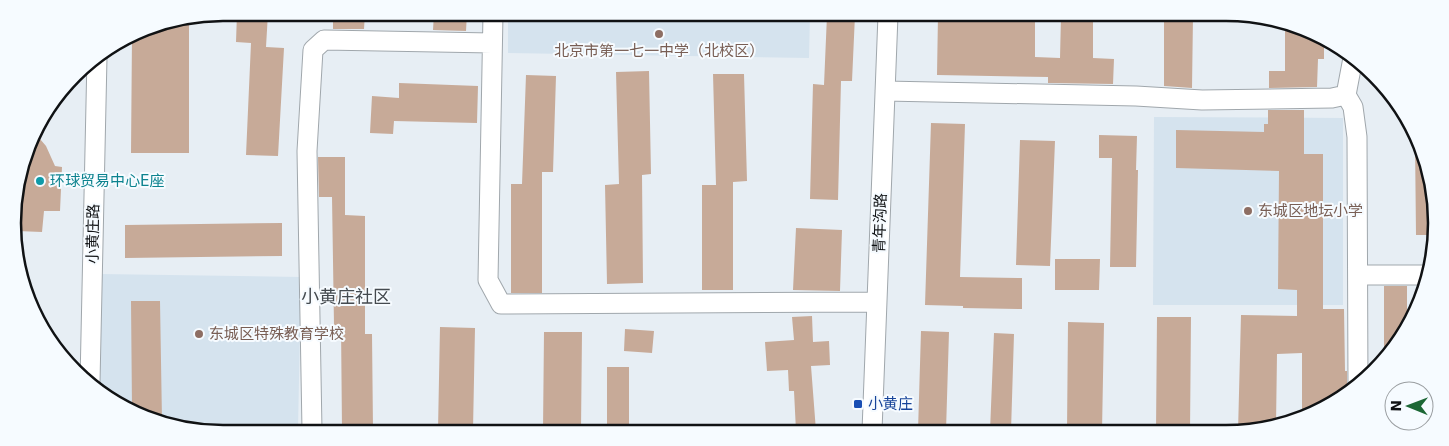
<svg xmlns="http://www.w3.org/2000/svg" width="1449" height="446" font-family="'DejaVu Sans','Noto Sans SC',sans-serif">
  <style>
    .built { fill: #d5e3ee }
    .building { fill: #c7aa98 }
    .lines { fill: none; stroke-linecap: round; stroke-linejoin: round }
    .minor-casing { stroke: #a0a7ac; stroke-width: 21 }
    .minor { stroke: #fff; stroke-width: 19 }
    .education-dot { fill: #8d6e63; stroke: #f6fbff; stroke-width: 2 }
    .culture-dot { fill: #0f9aa8; stroke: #f6fbff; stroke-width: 2 }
    .transit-dot { fill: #1a4fb4; stroke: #f6fbff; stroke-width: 2 }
    .labels { text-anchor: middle; stroke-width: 4; stroke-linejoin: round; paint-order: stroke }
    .education-label { font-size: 15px; fill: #785e54; stroke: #f6fbff; text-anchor: start }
    .culture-label { font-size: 15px; fill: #0d838f; stroke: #f6fbff; text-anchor: start }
    .street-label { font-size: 15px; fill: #101214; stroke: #f6fbff }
    .transit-label { font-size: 15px; fill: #164399; stroke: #f6fbff; text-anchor: start }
    .quarter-label { font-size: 18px; fill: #444a4f; stroke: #f6fbff }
    .rim { fill: none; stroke: #101214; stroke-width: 2.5 }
  </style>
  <rect width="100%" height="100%" fill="#e7eef4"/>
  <path class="built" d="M508 14 810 15 809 58 508 53Z
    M1154 117 1343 118V305H1153Z
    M100 274 301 277 298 430 182 429 106 398 98 390Z"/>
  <path class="building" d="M237 13H268L266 47 284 48 278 156 246 155 251 43 236 42Z
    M333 13H365L364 29H333Z
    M434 13H467L466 31 433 30Z
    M827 15H855L852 81H841L838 200 810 199 813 84 824 85Z
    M938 15 1035 16V57L1060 58 1061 16H1093V58L1114 59 1113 84 1048 83V77L937 75Z
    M1164 16H1193L1192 88 1164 86Z
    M189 19V153H131L132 35 143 28Z
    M1285 24 1324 40V59H1318L1317 87 1269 88V71H1285Z
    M649 71 651 174 642 175 643 283 607 284 605 185 619 184 616 72Z
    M713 74H744L747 181 733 182V290H702V185H716Z
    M526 75 556 76 553 172H542V293H511V184H522Z
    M399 83 478 86 477 123 394 121 393 134 370 133 372 96 399 98Z
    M1268 110H1304V154H1323V309H1344L1345 371H1347V386L1349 392 1319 412 1302 417V353L1277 354 1276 425 1254 432H1238L1241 315 1297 316V290L1278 289 1279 171 1176 168V130L1264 132V124H1268Z
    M931 123 965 124 960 277 1022 278V309L963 308V306L925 305Z
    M34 132 46 146 55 166 62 167 60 211H44L42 232 17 231 14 196Z
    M1099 135 1137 136 1136 170H1138L1136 267H1110L1112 158H1099Z
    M1020 140 1055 141 1050 266 1016 265Z
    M1415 142 1433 182 1432 235H1416Z
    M318 157H345V215L365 216V334H372L373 430H342L341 325H334L332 197H319Z
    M282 223V256L125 258V225Z
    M796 228 842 230 840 291 793 290Z
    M1055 259H1100L1099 290H1055Z
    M1384 286H1407V330L1384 358Z
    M131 301H160L162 421 132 409Z
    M812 316 813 342 829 341 830 365 811 366 816 431H796L794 391H789L788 370 767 371 765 342 794 340 792 317Z
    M1157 317H1191L1190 432 1156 431Z
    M1068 322 1104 323 1102 431H1067Z
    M440 327 475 328 473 430H438Z
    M625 329 654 331 652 353 624 351Z
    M921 331 949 332 946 431H918Z
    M544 332H582L581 430H543Z
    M994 333 1014 334 1011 431H990Z
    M607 367H629V430H607Z"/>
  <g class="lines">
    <defs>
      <path id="minor" d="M493 14 488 280 501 304 877 302
        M1353 58 1346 95 1353 107 1357 137 1358 386
        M885 91 1136 96 1202 100 1332 98 1346 95
        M1358 275H1428
        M90 382 97 57
        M312 430 307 151 313 50 324 40 492 43
        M872 431 888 15"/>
    </defs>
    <use href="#minor" class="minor-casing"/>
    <use href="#minor" class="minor"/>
  </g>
  <g class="education-dot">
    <circle cx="659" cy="34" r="5"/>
    <circle cx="1248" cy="211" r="5"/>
    <circle cx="199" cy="334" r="5"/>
  </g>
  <circle class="culture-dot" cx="40" cy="181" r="5"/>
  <rect class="transit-dot" x="853" y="399" width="10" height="10" rx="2.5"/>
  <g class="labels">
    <g class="education-label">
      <text x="659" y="56" text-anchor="middle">北京市第一七一中学（北校区）</text>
      <text x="1258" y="216">东城区地坛小学</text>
      <text x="209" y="339">东城区特殊教育学校</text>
    </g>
    <g class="culture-label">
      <text x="50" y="186">环球贸易中心E座</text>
    </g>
    <g class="street-label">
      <text transform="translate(880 223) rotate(-88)" y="5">青年沟路</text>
      <text transform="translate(93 234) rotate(-89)" y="5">小黄庄路</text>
    </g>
    <g class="transit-label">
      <text x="868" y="409">小黄庄</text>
    </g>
    <g class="quarter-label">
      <text x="346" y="303">小黄庄社区</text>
    </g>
  </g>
  <path d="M0 0H1449V446H0ZM223 21H1226A202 202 0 0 1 1428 223V223A202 202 0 0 1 1226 425H223A202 202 0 0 1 21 223V223A202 202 0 0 1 223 21Z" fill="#f6fbff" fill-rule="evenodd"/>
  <path class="rim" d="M223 21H1226A202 202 0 0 1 1428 223V223A202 202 0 0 1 1226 425H223A202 202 0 0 1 21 223V223A202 202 0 0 1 223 21Z"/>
  <g transform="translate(1409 406) rotate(271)"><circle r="24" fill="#f6fbff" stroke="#9a9ea1"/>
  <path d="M0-4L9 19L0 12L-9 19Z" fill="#1c6735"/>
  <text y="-8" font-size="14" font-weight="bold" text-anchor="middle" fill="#101214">N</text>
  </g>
</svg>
